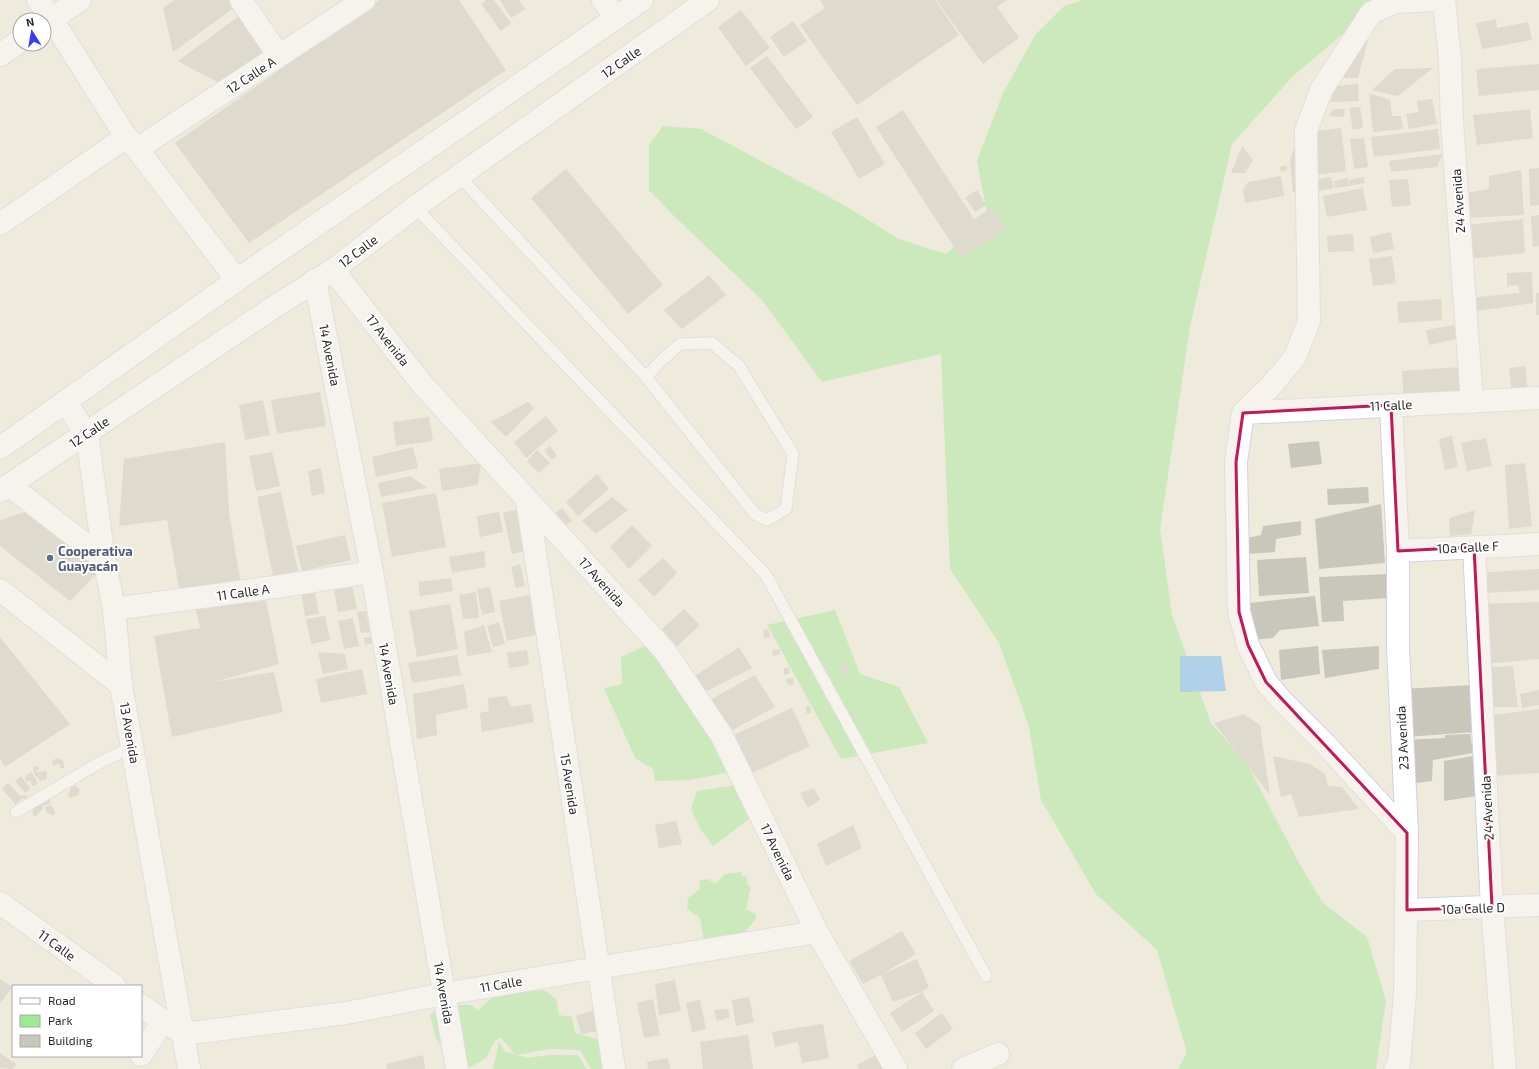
<svg xmlns="http://www.w3.org/2000/svg" width="1539" height="1069" font-family="'Exo 2',sans-serif">
  <style>
    .green { fill: #9fe994 }
    .water { fill: #66b3f9 }
    .building { fill: #c9c7bb }
    .lines { fill: none; stroke-linecap: round; stroke-linejoin: round }
    .service-casing { stroke: #d1d1e5; stroke-width: 13 }
    .minor-casing { stroke: #d1d1e5; stroke-width: 24 }
    .secondary-casing { stroke: #d1d1e5; stroke-width: 24 }
    .service { stroke: #fff; stroke-width: 11 }
    .minor { stroke: #fff; stroke-width: 22 }
    .secondary { stroke: #fff; stroke-width: 22 }
    .marked { fill: none; stroke: #c2185b; stroke-width: 3; stroke-linejoin: round }
    .service-dot { fill: #5c6f8a; stroke: #fff; stroke-width: 1.5 }
    .labels { text-anchor: middle; stroke-width: 4; stroke-linejoin: round; paint-order: stroke }
    .street-label { font-size: 13px; fill: #2b2b2b; stroke: #fff }
    .service-label { font-size: 13px; font-weight: bold; fill: #4e5e75; stroke: #fff; text-anchor: start }
  </style>
  <rect width="100%" height="100%" fill="#eeeadc"/>
  <path class="green" d="M1083 0H1383L1293 76 1232 144 1190 327 1160 529 1172 615 1211 723 1247 764 1299 863 1323 903 1367 937 1386 1001 1376 1069H1178L1187 1053 1157 950 1096 894 1041 800 1029 727 999 643 950 569 941 354 822 382 762 300 675 217 649 190V145L663 126 701 129 842 204 899 239 946 254 988 218 977 161 1003 93 1036 34 1064 6Z
    M835 610 860 674 899 687 928 743 841 759 767 625Z
    M647 645 659 649 735 771 690 780 655 781 653 769 635 758 604 688 622 684 621 657Z
    M737 785 750 801 749 819 713 846 701 830 691 809 697 791Z
    M741 872 742 876 747 877V884L751 888C748 895 749 901 746 909L756 914V919L744 933 705 948 700 918 687 909 688 898 700 889 699 881 708 879 715 884 725 874Z
    M544 990 556 999 559 1015 572 1017 575 1033 601 1040 623 1069H591L580 1050 549 1049 517 1055 527 1058 550 1055H578L586 1069H493L499 1042 505 1052 515 1054 500 1037 495 1041 486 1058 470 1067 447 1056 436 1038 430 1015C441 1004 457 1005 472 1005L478 1011C500 985 515 994 544 990Z"/>
  <path class="water" d="M1180 656H1221L1226 691 1180 692Z"/>
  <path class="building" d="M174 0H234L238 5 173 52 163 8Z
    M380 0H459L506 70 249 243 175 143Z
    M486 0H494L511 23 501 31 481 4Z
    M500 0H519L525 9 511 18Z
    M820 0H935L959 35 857 105 800 25 825 8Z
    M936 0H1007L997 7 1019 38 983 64Z
    M741 10 770 48 746 66 718 27Z
    M244 12 270 47 221 84 178 61Z
    M1496 19 1497 28 1528 22 1532 40 1482 49 1476 23Z
    M793 21 807 41 784 57 770 37Z
    M1369 36 1358 78H1339Z
    M767 56 813 117 796 129 750 68Z
    M1539 64V90L1479 96 1476 69Z
    M1433 68 1398 96 1372 90 1395 69Z
    M1358 84 1359 101 1330 102 1337 86Z
    M1369 93 1390 100 1392 116H1401L1403 129 1373 132Z
    M1432 99 1437 124 1409 129 1406 114 1419 112 1417 101Z
    M1360 107 1363 128 1353 130 1349 108Z
    M1333 109H1345L1344 117 1329 116Z
    M1530 109 1533 138 1477 145 1473 115Z
    M903 110 974 219 992 208 1006 229 961 258 876 127Z
    M857 117 885 164 859 179 831 132Z
    M1341 128 1346 171 1314 175 1308 132Z
    M1438 129 1440 149 1374 157 1371 137Z
    M1299 135 1305 191 1293 192 1290 160Z
    M1364 138 1368 167 1354 169 1350 139Z
    M1242 146 1253 160 1245 173H1231Z
    M1443 154 1437 167 1391 172 1389 161Z
    M1286 165 1287 170 1281 172 1280 167Z
    M1539 168V205L1530 206 1529 169Z
    M566 169 663 285 628 314 531 198Z
    M1521 170 1524 215 1465 218 1466 193 1489 189V176Z
    M1281 176 1284 196 1245 203 1243 190 1248 182Z
    M1331 177 1334 188 1314 192 1312 180Z
    M1364 177 1365 183 1350 186 1349 180Z
    M1348 178 1349 186 1335 188 1334 181Z
    M1408 179 1411 205 1392 207 1389 180Z
    M1363 188 1367 210 1327 217 1323 196Z
    M977 190 986 205 975 212 965 198Z
    M1539 215V246L1533 247 1531 216Z
    M1523 219 1525 253 1468 259 1467 225Z
    M1391 232 1394 249 1373 253 1370 237Z
    M1353 234 1354 251 1328 252 1327 236Z
    M1392 256 1396 283 1373 286 1369 259Z
    M1532 272 1533 303 1470 312 1468 298 1520 293 1518 285 1507 286V273Z
    M709 275 726 295 682 329 664 310Z
    M1536 293H1539V315H1536Z
    M1441 299 1442 320 1399 323 1397 302Z
    M1454 325 1456 339 1429 345 1426 330Z
    M1525 366 1528 392 1512 394 1509 368Z
    M1461 367 1462 399 1404 403 1402 371Z
    M320 392 326 426 277 434 271 400Z
    M263 400 270 435 245 440 239 405Z
    M528 402 534 408 506 437 491 422Z
    M546 416 558 431 526 458 514 442Z
    M429 417 433 441 396 446 393 422Z
    M1452 436 1458 467 1445 470 1439 439Z
    M1486 438 1492 466 1467 471 1461 443Z
    M1319 441 1322 464 1291 468 1288 444Z
    M225 442 229 513 241 585 180 594 167 520 119 526 124 459Z
    M550 446 557 456 552 460 544 450Z
    M413 447 418 468 376 477 372 457Z
    M537 450 550 463 539 473 527 461Z
    M272 452 280 486 256 491 249 456Z
    M481 463 478 485 442 491 439 469Z
    M1525 463 1532 526 1509 529 1505 465Z
    M321 468 325 493 312 496 308 471Z
    M597 474 609 489 578 516 566 502Z
    M410 476 427 488 381 497 378 483Z
    M1368 487 1369 503 1328 505 1327 489Z
    M281 492 298 571 273 576 257 497Z
    M436 493 446 547 392 557 382 503Z
    M612 497 628 510 596 534 582 521Z
    M1381 504 1385 563 1319 569 1315 519Z
    M524 508 534 549 512 554 503 513Z
    M562 508 572 521 559 530 550 517Z
    M1475 510 1471 534 1450 536 1449 518Z
    M24 512 101 569 70 601 0 546V522L1 520Z
    M499 512 503 532 480 537 477 516Z
    M1301 521V535L1276 539 1275 552 1247 554V538L1261 535 1263 526Z
    M632 525 652 546 629 569 610 547Z
    M345 535 351 560 302 571 296 546Z
    M484 551 486 567 452 573 449 557Z
    M1306 557 1309 593 1259 596 1257 560Z
    M663 558 677 573 654 597 638 580Z
    M520 564 525 586 516 588 511 567Z
    M1539 569V590L1483 593 1479 573Z
    M1388 574 1389 598 1343 601 1344 621 1322 622 1319 577Z
    M451 578 453 591 420 596 418 582Z
    M352 585 357 609 338 612 334 588Z
    M490 587 495 612 482 615 477 589Z
    M476 592 479 618 463 619 459 595Z
    M315 593 319 614 305 616 302 595Z
    M237 595V604L266 601 279 664 214 682 274 672 283 712 172 737 154 636 200 628 194 601Z
    M530 595 539 634 507 641 499 601Z
    M1315 596 1319 626 1280 630 1273 638 1253 640 1249 603Z
    M1539 602V659L1484 664 1478 604Z
    M450 604 458 649 417 657 409 611Z
    M684 609 700 625 675 648 662 629Z
    M366 611 370 632 361 633 357 612Z
    M325 616 330 640 311 644 306 619Z
    M353 618 359 646 344 649 338 621Z
    M499 622 505 644 493 647 487 626Z
    M484 625 492 652 467 656 464 632Z
    M768 629 770 637 764 638 763 630Z
    M0 637 70 724 5 767 0 758Z
    M372 637 373 643 365 645 364 638Z
    M1318 646 1320 674 1281 680 1279 650Z
    M1379 646V669L1325 678 1322 650Z
    M739 647 752 668 705 692 689 680Z
    M779 649 780 654 773 656 772 650Z
    M527 650 529 665 509 668 507 653Z
    M318 652 345 654 348 669 323 674Z
    M457 655 461 675 412 683 408 663Z
    M843 658 850 672 845 675 839 663Z
    M1513 666 1518 707H1483V668Z
    M789 667 790 673 784 675V668Z
    M362 669 367 694 321 703 316 679Z
    M755 675 775 707 727 733 710 700Z
    M793 678 794 684 788 685 786 679Z
    M464 684 468 708 436 715 437 735 417 739 413 694Z
    M1472 685 1475 732 1405 737 1401 689Z
    M1539 690V705L1522 708 1520 694Z
    M506 696 511 707 531 704 534 722 482 732 480 713 489 711 488 698Z
    M806 706H810L811 713H806Z
    M792 708 810 746 748 775 730 737Z
    M1539 709V773L1493 776 1485 716Z
    M1244 714 1260 725 1270 795 1214 723Z
    M1470 734 1473 753 1433 760 1432 781 1407 784 1405 740 1445 738V735Z
    M1273 756 1310 764 1325 774 1328 786 1342 787 1359 809 1299 817 1291 794 1281 797Z
    M1473 756 1476 796 1444 801V761Z
    M57 758 63 760 64 768H60V764L53 765 52 761Z
    M38 766 39 770H36L37 773 45 771 47 772V779L40 781 37 776H35L33 767Z
    M32 772 38 784 35 785 34 786H32L31 781H26L25 778 29 773Z
    M21 776 30 788V789L25 793 15 781Z
    M8 783 20 796 27 795V798L20 799 16 805 2 789Z
    M75 785 80 790 79 794 74 797 73 795 71 798 68 795 71 788Z
    M814 788 820 800 808 808 800 793Z
    M47 797 51 802 46 805 42 806 43 808 36 816 33 815 32 808Z
    M51 805 55 811 54 815 47 813 45 807Z
    M676 821 682 844 659 848 655 825Z
    M853 825 862 848 826 866 817 844Z
    M902 931 916 954 881 975 917 959 929 987 922 992 893 1002 881 975 863 984 849 961Z
    M0 979 12 987 0 1004Z
    M675 980 681 1011 659 1015 655 984Z
    M922 992 934 1011 902 1032 890 1013Z
    M749 997 754 1022 736 1026 732 1000Z
    M653 999 660 1035 644 1038 637 1003Z
    M700 1000 706 1029 692 1032 686 1003Z
    M728 1009 730 1017 717 1021 714 1010Z
    M593 1010 599 1031 581 1034 576 1016Z
    M942 1013 953 1029 926 1049 915 1033Z
    M823 1024 829 1058 802 1063 798 1042 775 1047 772 1032Z
    M748 1035 753 1069H703L700 1042Z
    M0 1053 16 1064 13 1069 0 1068Z
    M423 1055 425 1069H387L386 1064Z
    M876 1055 884 1069H859L857 1065Z
    M668 1058 670 1069H648L647 1062Z"/>
  <g class="lines">
    <defs>
      <path id="service" d="M459 176 646 377 755 514 767 520 786 509 793 454 739 366 712 343 680 344 662 360 646 377
        M415 207 766 575 986 976
        M16 812 99 763 132 747"/>
      <path id="minor" d="M38 0 52 19 126 137 137 149 237 280
        M241 0 279 56
        M603 0 616 18
        M1444 0 1450 60 1452 122 1472 402
        M44 24 80 0
        M0 55 20 41
        M137 149 364 0
        M0 224 126 137
        M333 270 422 384 665 651 722 736 817 932 896 1069
        M315 280 372 572 457 1069
        M65 402 87 434 104 559 114 609 121 685 189 1069
        M1391 405 1398 551V648L1407 833 1405 993 1399 1064 1395 1069
        M1243 413 1539 398
        M9 485 104 559
        M527 500 614 1069
        M1474 547 1492 907 1505 1069
        M1398 551 1539 544
        M0 590 121 685
        M114 609 282 586 372 572
        M1407 833 1327 746 1282 701 1266 682 1248 645 1239 612 1236 462 1243 413 1271 386 1295 357 1309 321 1306 131 1321 90 1371 13 1395 2 1436 0
        M0 903 115 986
        M1407 910 1539 905
        M141 1005 163 1021
        M141 1055 163 1021 184 1034 346 1013 444 994 597 968 817 932
        M963 1069 998 1054"/>
      <path id="secondary" d="M0 448 237 280 642 0
        M0 491 274 307 333 270 415 207 708 0"/>
    </defs>
    <use href="#service" class="service-casing"/>
    <use href="#minor" class="minor-casing"/>
    <use href="#secondary" class="secondary-casing"/>
    <use href="#service" class="service"/>
    <use href="#minor" class="minor"/>
    <use href="#secondary" class="secondary"/>
  </g>
  <path d="M0 0H1539V1069H0ZM1391 405 1398 551 1474 547 1492 907 1407 910V833L1266 682 1248 645 1239 612 1236 462 1243 413Z" fill="#eeeadc" fill-opacity=".55" fill-rule="evenodd"/>
  <path class="marked" d="M1391 405 1398 551 1474 547 1492 907 1407 910V833L1266 682 1248 645 1239 612 1236 462 1243 413Z"/>
  <circle class="service-dot" cx="50" cy="558" r="4"/>
  <g class="labels">
    <g class="street-label">
      <text transform="translate(621 62) rotate(-35)" y="5">12 Calle</text>
      <text transform="translate(251 75) rotate(-33)" y="5">12 Calle A</text>
      <text transform="translate(1458 201) rotate(-94)" y="5">24 Avenida</text>
      <text transform="translate(358 251) rotate(-37)" y="5">12 Calle</text>
      <text transform="translate(388 340) rotate(52)" y="5">17 Avenida</text>
      <text transform="translate(330 355) rotate(79)" y="5">14 Avenida</text>
      <text transform="translate(1391 405) rotate(-3)" y="5">11 Calle</text>
      <text transform="translate(89 432) rotate(-34)" y="5">12 Calle</text>
      <text transform="translate(1468 547) rotate(-3)" y="5">10a Calle F</text>
      <text transform="translate(602 582) rotate(48)" y="5">17 Avenida</text>
      <text transform="translate(243 592) rotate(-8)" y="5">11 Calle A</text>
      <text transform="translate(389 674) rotate(80)" y="5">14 Avenida</text>
      <text transform="translate(130 733) rotate(80)" y="5">13 Avenida</text>
      <text transform="translate(1402 738) rotate(-93)" y="5">23 Avenida</text>
      <text transform="translate(570 784) rotate(81)" y="5">15 Avenida</text>
      <text transform="translate(1487 808) rotate(-93)" y="5">24 Avenida</text>
      <text transform="translate(778 852) rotate(64)" y="5">17 Avenida</text>
      <text transform="translate(1473 908) rotate(-2)" y="5">10a Calle D</text>
      <text transform="translate(57 945) rotate(36)" y="5">11 Calle</text>
      <text transform="translate(501 984) rotate(-10)" y="5">11 Calle</text>
      <text transform="translate(444 993) rotate(80)" y="5">14 Avenida</text>
    </g>
    <g class="service-label">
      <text x="58" y="556">Cooperativa<tspan x="58" dy="15">Guayacán</tspan></text>
    </g>
  </g>
  <rect x="12" y="985" width="130" height="72" fill="#ffffff" stroke="#aaaaaa"/>
  <rect x="20" y="998" width="20" height="6" fill="#ffffff" stroke="#aaaaaa"/>
  <text x="48" y="1005" font-size="12" fill="#2b2b2b">Road</text>
  <rect x="20" y="1015" width="20" height="12" fill="#9fe994" stroke="#aaaaaa"/>
  <text x="48" y="1025" font-size="12" fill="#2b2b2b">Park</text>
  <rect x="20" y="1035" width="20" height="12" fill="#c9c7bb" stroke="#aaaaaa"/>
  <text x="48" y="1045" font-size="12" fill="#2b2b2b">Building</text>
  <g transform="translate(32 32) rotate(349)"><circle r="19" fill="#ffffff" stroke="#aaaaaa"/>
  <path d="M0-3L7 15L0 10L-7 15Z" fill="#3c38ff"/>
  <text y="-6" font-size="11" font-weight="bold" text-anchor="middle" fill="#2b2b2b">N</text>
  </g>
</svg>
